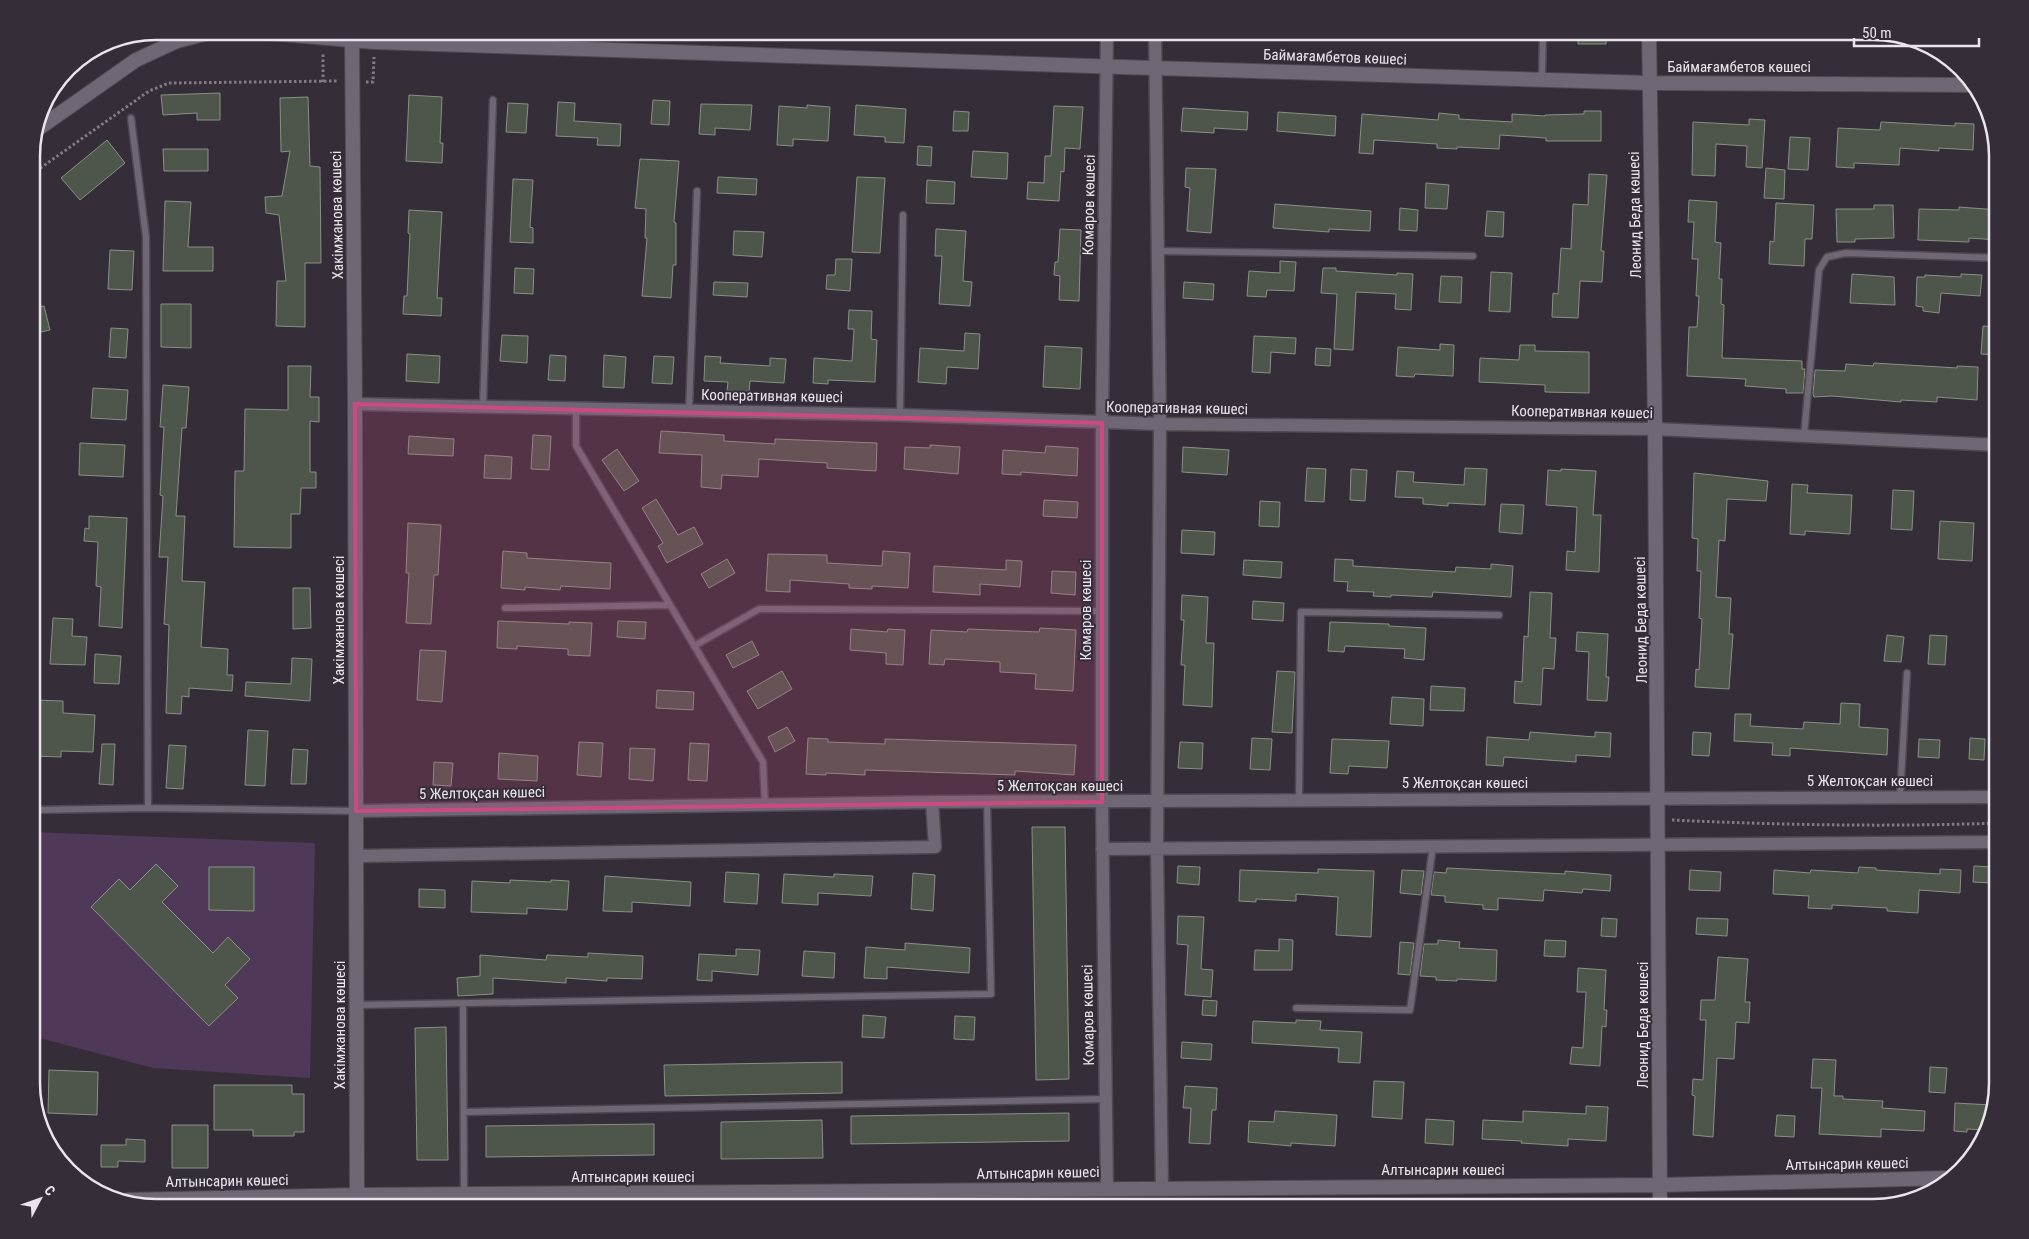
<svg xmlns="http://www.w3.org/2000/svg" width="2029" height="1239" font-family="'Roboto Condensed',sans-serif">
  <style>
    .grass { fill: #503958 }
    .building { fill: #4e564b; stroke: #889185 }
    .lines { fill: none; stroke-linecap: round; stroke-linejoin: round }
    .service-casing { stroke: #4e4850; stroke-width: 9 }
    .minor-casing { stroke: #4e4850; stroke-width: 15 }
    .tertiary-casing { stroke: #4e4850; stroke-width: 16 }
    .secondary-casing { stroke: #4e4850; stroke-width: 16 }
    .path { stroke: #837c85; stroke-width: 3; stroke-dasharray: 2.5 2.5; stroke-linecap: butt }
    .service { stroke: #6f6773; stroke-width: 6 }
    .minor { stroke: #6f6773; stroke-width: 12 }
    .tertiary { stroke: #6f6773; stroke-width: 14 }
    .secondary { stroke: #6f6773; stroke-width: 14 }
    .marked { fill: #cc4b7f; fill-opacity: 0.2; stroke: #cc4b7f; stroke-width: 4; stroke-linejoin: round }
    .labels { text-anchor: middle; stroke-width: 4; stroke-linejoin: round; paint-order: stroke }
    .street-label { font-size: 15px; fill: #eae5ec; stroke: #352d38 }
    .rim { fill: none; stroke: #eae5ec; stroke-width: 2.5 }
  </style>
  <rect width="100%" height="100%" fill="#352d38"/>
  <path class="grass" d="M32 832 315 843 310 1078 153 1068 32 1036V952L33 928H32Z"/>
  <path class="building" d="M1578 31H1606V44H1578Z
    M220 93V120H197V113L163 115 161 95Z
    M409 95 442 97 440 143H443L442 163 406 161Z
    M308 97 310 166 320 167 321 263H305V327L276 326 277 281H286L279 215 266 213 265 197 282 196 290 151 281 152 280 98Z
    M653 100 670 101 669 125 651 124Z
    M558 102 575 103 574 121 621 124 620 146 597 145 598 138 556 136Z
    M508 103 528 104 526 133 506 132Z
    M701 104 752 105 750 130 715 128V135L699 134Z
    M807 105 830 107 828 141 793 139V146L777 145 779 106 807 108Z
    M856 105 906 109 904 143 885 142V137L854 135Z
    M1054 106 1083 107 1080 149 1065 148 1064 172 1061 171 1059 201 1027 199 1028 182 1044 183 1045 156H1051Z
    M1183 108 1248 112 1247 130 1214 128V133L1181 131Z
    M954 111 969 112 968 131H953Z
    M1584 111H1601V141H1546V138L1500 135 1499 149 1457 147V149L1437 148V144L1374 140 1373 154 1359 153 1362 114 1438 120 1439 113 1459 115V119L1512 122V114L1545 116V115L1584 114Z
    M1278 112 1336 116 1335 136 1277 131Z
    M1749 119 1765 120 1762 168 1746 167 1747 146 1716 144 1715 176 1692 175 1693 122 1749 125Z
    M1881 122 1955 126V123L1974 124 1973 150 1939 148V151L1900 148 1899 165 1854 163V168L1836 167 1838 128 1880 130Z
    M1790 137 1810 138 1808 170 1788 169Z
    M107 140 125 163 80 200 61 178Z
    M918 146 932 147 931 166 917 165Z
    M163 149H208V171H164Z
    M973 151 1008 153 1007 179 971 177Z
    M640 159 679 161 674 222 676 223V265H673L671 298 642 296 647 238H645L646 209 635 208Z
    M1186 168 1216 169 1211 233 1187 231 1190 188 1185 187Z
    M1766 168 1785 170 1784 199 1764 198Z
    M1589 174 1607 175 1601 251H1604L1602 282 1580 281 1578 318 1552 317 1553 293 1558 294 1561 248 1571 249 1573 204 1588 205Z
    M718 177 757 179 756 195 717 193Z
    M857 177 885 178 880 253 852 252Z
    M513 179 533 180 530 227 533 228V243L510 242Z
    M927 180 955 182 954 204 926 203Z
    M1426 183 1449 185 1447 209 1425 208Z
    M1689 200 1717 202 1715 242 1721 243 1719 279H1722L1721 304 1724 305 1722 358 1802 361V369H1805L1803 393H1786V389L1745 386 1746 379 1687 376 1689 327H1697L1699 296H1696L1698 259H1692L1694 222H1688Z
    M165 201 191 202 188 247H213V271H163Z
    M1776 203 1814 205 1812 239H1805L1804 266 1769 264 1770 241 1774 242Z
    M1275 204 1371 211 1370 231 1329 229V232L1273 228Z
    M1874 205H1893L1894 238 1855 239V242H1837L1836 209H1874Z
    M1959 207 1998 210V240L1969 238V242L1918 240 1919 209 1959 210Z
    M1400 208 1418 210 1417 231 1399 230Z
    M409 210 442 212 437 298H442L441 316 403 314 404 296H407L410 234 408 233Z
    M1487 211 1504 212 1503 237 1485 236Z
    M936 229 966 231 963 281 972 282 970 306 939 304 942 256H935Z
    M1060 229 1081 230 1079 301 1059 300 1060 276 1054 275 1055 262H1058Z
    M734 231 764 232 762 257 733 255Z
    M110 250 134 251 132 290 108 289Z
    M836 259H852L850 291 826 289 827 275H835Z
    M1280 261 1296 262 1294 291 1267 290 1266 297 1247 296 1249 271 1280 273Z
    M515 268 534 269 533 294 514 293Z
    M1323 268H1336V271L1397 275V273L1413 274 1411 310 1395 309 1396 294 1356 292 1353 350 1334 349 1337 294 1321 293Z
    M1491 272 1512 273 1510 312 1489 311Z
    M1852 274 1894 277 1895 305 1850 303Z
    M1961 274 1982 275 1980 296 1941 293 1939 313 1923 311V307L1916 306 1917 277H1925V275L1961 277Z
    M1441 276 1462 277 1461 303 1439 302Z
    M714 282 748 283 747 297 713 295Z
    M1184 282 1214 284 1213 300 1183 298Z
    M161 304H191V348L161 347Z
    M44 306 50 330 32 334V308Z
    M849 310 872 311 871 339 877 340 875 382 828 380V384L813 383 814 358 852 361 854 329H848Z
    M1983 326 1998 327V355L1981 354Z
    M111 328 128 329 126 358 109 357Z
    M965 333 980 334 978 369 947 367 946 384 918 382 920 348 964 351Z
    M502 335 528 336 527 363 500 361Z
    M1254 336 1296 338 1295 354 1271 352 1270 373 1252 372Z
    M1440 344 1454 345 1453 376 1415 374 1414 377 1396 376 1398 347 1440 350Z
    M1520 345H1535V351L1589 352V393L1545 392V385L1479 382 1480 358 1519 360Z
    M1045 346 1082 348 1080 389 1043 387Z
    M1316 348 1331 349 1330 366 1315 365Z
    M407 354 440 356 439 383 406 381Z
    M550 355 566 356 565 381 548 380Z
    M604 355 626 357 624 388 603 387Z
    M654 356 674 357 672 384 652 383Z
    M705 356 721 357 720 363 770 366V358L786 359 784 383 750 381 749 393 727 391 728 382 704 381Z
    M1874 363 1957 368V366L1978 367 1977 400 1937 397V402L1901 400V402L1832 396 1814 397 1813 394 1815 370 1845 371 1846 364 1873 366Z
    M288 366H311L310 397H319V422L310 421V472H316V488H301L300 514H291V548L234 547 235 471H244L245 409 288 410Z
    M163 385 189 387 186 428H182L176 516H185L182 581 205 582 201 647 228 649 227 675H233L232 691 189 688V697L182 696 181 714 166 713 169 625 164 624 168 557H159L163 496 160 495 164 427H160Z
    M93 388 128 390 126 420 91 418Z
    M661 431 724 435V441L775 444V439L877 443 876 471 827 468V463L759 459 758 477 722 475 721 489 701 487 702 455 659 453Z
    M533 435 551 436 549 470 531 469Z
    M409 436 454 439 453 456 408 454Z
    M80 443 125 445 123 477 79 475Z
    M930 445 960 447 958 474 904 469 905 447 930 448Z
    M1046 446 1078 448 1077 476 1021 472V475L1002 474 1003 450 1045 453Z
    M1183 447 1229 450 1227 475 1182 472Z
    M617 449 639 481 624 491 602 460Z
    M485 455 512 457 511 479 484 478Z
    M1307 468 1326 469 1324 502 1305 501Z
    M1465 468 1487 469 1485 505 1448 503V506L1423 504V498L1395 497 1397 471 1414 472 1413 482 1464 485Z
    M1351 469 1367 470 1365 501 1350 500Z
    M1561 469 1596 471 1593 515H1601L1599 572 1566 570 1567 551 1575 552 1577 507 1546 505 1548 470 1561 471Z
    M1694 473 1768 481 1766 501 1727 499 1725 541 1719 540 1716 597 1731 598 1729 634H1733L1729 689 1695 687 1696 669 1699 670 1702 619 1699 618 1701 571H1697L1698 539 1692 538Z
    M1792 484 1808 485 1807 493 1852 495 1850 534 1805 531V535L1790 534Z
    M1893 490 1914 491 1912 530 1891 529Z
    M656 499 678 535 694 527 703 544 667 563 658 546 663 543 642 508Z
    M1044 500 1078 502 1077 518 1043 516Z
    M1260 501 1280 502 1279 527 1259 526Z
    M1501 504 1524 505 1522 534 1499 532Z
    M89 516 127 518 122 628 99 626 101 587 96 586 98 542 84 541 85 528 89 529Z
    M1940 521 1974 523 1972 561 1938 559Z
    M408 523 441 525 438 575H434L431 624 406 623 409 573H406Z
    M1182 530 1215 532 1214 555 1181 553Z
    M503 551 527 553V558L611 563 610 589 561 586 560 590 525 587V590L501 588Z
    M883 551 910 553 908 588 872 586V589L849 588V584L790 580V592L766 591 768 554 827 555V563L882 566Z
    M727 559 735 573 709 588 701 574Z
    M1335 559 1353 560V566L1455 572 1456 567 1491 569V564L1513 566 1511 597 1433 592 1432 597 1391 595V597L1373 596 1374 592 1347 591 1348 582 1334 581Z
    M1006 560 1022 561 1020 587 980 584V595L933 592 934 566 1006 570Z
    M1244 560 1282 562 1281 578 1243 575Z
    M1052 571 1076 572 1075 595 1051 593Z
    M293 588H310L311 628 293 629Z
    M1530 592 1552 593 1550 638H1556L1554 669 1543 668 1541 705 1514 703 1515 681 1522 682 1524 636 1528 637Z
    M1182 595 1208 597 1206 643H1214L1212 707 1183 705 1185 665H1181L1184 620H1181Z
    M1253 601 1284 603 1283 621 1252 619Z
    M53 618 73 619 72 636 87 637 85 665 50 664Z
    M498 621 569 624V622L592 623 590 656 568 655V649L517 646V649L497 648Z
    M618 621 646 622 645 639 617 637Z
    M1330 622 1389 624V626L1426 628 1424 660 1404 658 1405 649 1345 646 1344 652 1328 651Z
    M1040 628 1076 630 1073 691 1035 689 1036 674 1000 672V662L945 659 944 665 929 664 931 630 967 632 968 629 1039 632Z
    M851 629 887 632 888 629 905 630 903 665 886 664V653L850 650Z
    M1577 632 1608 634 1606 677H1609L1607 701 1587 700 1589 652 1576 651Z
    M1887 635 1904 637 1901 662 1884 661Z
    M1930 635 1947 636 1945 665 1928 664Z
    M752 641 759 655 733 668 726 655Z
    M420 650 446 651 442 702 417 700Z
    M95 654 121 656 119 684 94 683Z
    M292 658 312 659 310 701 245 696 246 682 291 684Z
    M782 671 792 689 758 709 747 691Z
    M1277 671 1295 672 1292 733 1272 732Z
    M1431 686 1465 688 1464 711 1430 710Z
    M657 690 694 692 693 710 656 708Z
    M1392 697 1424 699 1423 726 1390 724Z
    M34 700 63 701V713L95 715 93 752 61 751V757L32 756Z
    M1841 703 1860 704 1859 727 1888 729 1887 755 1790 748V756L1772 755 1773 743 1734 741 1735 714H1751L1750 726 1803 729 1804 722 1840 724Z
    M787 727 795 741 775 752 768 737Z
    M248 730 268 731 265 786 245 785Z
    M1530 732 1595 737V732L1611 733 1610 757 1576 755V762L1504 757 1503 766 1486 765 1487 737 1529 740Z
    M1693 732 1711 733 1709 756 1692 755Z
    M808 738 828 739V742L885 744V739L1076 745 1074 775 1015 771V775L865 770V775L826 773V775L806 774Z
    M1252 738 1272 739 1270 770 1250 769Z
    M1970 738 1985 739 1984 760 1969 759Z
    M1332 739 1389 741 1387 768 1349 766 1348 774 1330 773Z
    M1919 739 1940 740 1939 758 1918 757Z
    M579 742 603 743 601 777 577 775Z
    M1180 742 1203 743 1202 769 1178 768Z
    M690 743 709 744 707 781 688 780Z
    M102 744H115L113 785 99 784Z
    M169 745 186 746 183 789 166 788Z
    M630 748 655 749 653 781 629 779Z
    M293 749 308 750 306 784H291Z
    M499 753 538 756 537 781 498 779Z
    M434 762 453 763 451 786 433 785Z
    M1032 827H1065L1069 1079 1036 1080Z
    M156 864 178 886 162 902 213 953 228 937 250 959 225 985 238 998 209 1026 91 907 119 879 130 890Z
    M1178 866 1200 867 1199 885 1177 883Z
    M1974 866 1993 867 1992 883 1973 882Z
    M209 867H254V911L209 910Z
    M1859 867 1876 868V870L1940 874V869L1961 870 1960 893 1919 890 1918 913 1887 911V908L1832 905V909L1808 908 1809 896 1773 894 1774 870 1810 873 1811 870 1858 873Z
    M1447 868 1565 874V871L1611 875 1610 891 1583 889 1582 893 1544 890 1543 901 1498 898V910L1483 909V905L1445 902V896L1431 895 1434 872 1446 873Z
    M1318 869 1374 871 1371 937 1336 935 1338 897 1296 894V901L1256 899V902L1239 901 1240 870 1318 873Z
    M1402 870 1424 871 1421 895 1400 893Z
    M1690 870 1721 872 1720 891 1689 890Z
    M726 872 759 874 757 904 724 902Z
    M913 873 935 875 933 911 911 909Z
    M784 874 834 877V874L873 876 871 896 818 893V905L782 903Z
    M605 876 691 882 690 906 632 902V912L603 911Z
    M510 880 551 882V880L569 881 567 910 527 908V914L471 912 472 881 510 883Z
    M419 889 445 890V908L419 907Z
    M1178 916 1204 917 1201 969 1213 970 1211 997 1185 995 1188 945 1177 944Z
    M1602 918 1617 919 1616 937 1601 936Z
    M1697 918 1728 919 1727 936 1696 934Z
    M1279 939 1293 940 1292 970H1254L1255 950 1279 951Z
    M1438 940 1460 942 1459 948 1497 950 1496 981 1457 979V981L1436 980V977L1420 976 1424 944H1438Z
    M1545 940 1566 941 1565 957 1544 956Z
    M1400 942 1414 943 1410 975 1398 974Z
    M905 943 970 948 969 973 887 967V979L864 978 866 947 905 950Z
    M736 949 760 950 758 975 712 971V981L697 980 699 954 736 956Z
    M804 951 835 953 834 978 802 976Z
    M588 953 643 956 642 979 607 978V981L566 978V983L493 978V994L458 996 457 978 480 976V955L546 960 547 955 588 957Z
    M1718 957 1748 959 1745 1002H1750L1749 1023 1736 1022 1734 1059 1717 1058 1713 1137 1693 1135 1695 1096 1692 1095 1693 1079 1703 1080 1706 1020H1700L1701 1000H1715Z
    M1578 968 1606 970 1604 1010H1607L1606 1027 1602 1026 1600 1066 1570 1064 1572 1047 1583 1048 1586 992H1577Z
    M1203 1000 1217 1001 1216 1016 1202 1015Z
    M863 1015 886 1017 884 1038 862 1037Z
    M955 1016 975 1017 974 1040 954 1039Z
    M1296 1020 1321 1021 1320 1030 1362 1032 1360 1063 1338 1062 1339 1048 1252 1043 1253 1021 1296 1023Z
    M446 1027 448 1160H417L415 1028Z
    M1182 1042 1212 1044 1211 1060 1181 1058Z
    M1813 1059 1836 1060 1834 1096H1843V1099L1883 1101 1882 1108 1925 1111 1924 1131 1881 1129V1137L1819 1134 1822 1088H1811Z
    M842 1062V1093L665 1096 664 1065Z
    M1930 1067 1947 1068 1945 1093 1929 1092Z
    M49 1070 98 1072 97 1115 48 1113Z
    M1374 1081 1404 1082 1402 1119 1372 1117Z
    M214 1085H292V1094H304V1132H294V1136H253V1130H214Z
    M1185 1086 1217 1088 1216 1110H1212L1210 1144 1189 1143 1191 1108H1183Z
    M1955 1103 1992 1105 1985 1130 1967 1129V1132L1954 1131Z
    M1586 1106 1608 1107 1606 1141 1568 1139V1146L1521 1143 1522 1141 1482 1139 1483 1120 1523 1122V1111L1586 1114Z
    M1275 1111 1337 1115 1335 1146 1291 1143V1146L1248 1142 1249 1121 1274 1122Z
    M1069 1113V1141L851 1144V1116Z
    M1777 1115 1795 1116 1794 1137 1775 1136Z
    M1426 1119 1454 1121 1453 1145 1425 1143Z
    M822 1120 823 1158 721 1159V1122Z
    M654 1124V1155L486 1157V1126Z
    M172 1125H208V1168H172Z
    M126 1139 145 1140V1162L118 1161V1167H101V1145H126Z"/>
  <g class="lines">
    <defs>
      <path id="service" d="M1542 79 1543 31
        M131 118 146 237 148 808
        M1158 251 1473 256
        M483 407 493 100
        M576 409V446L763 762 765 805
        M689 411 697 191
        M900 415 903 215
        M1804 436 1819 270 1827 257 1846 253 1998 258
        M505 608 670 605
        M694 646 759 609 1102 611
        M1900 797 1907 673
        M1299 800 1301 612 1499 615
        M32 810 148 808 356 811
        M463 1003 464 1194
        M357 1005 991 994 987 802
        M1296 1008 1410 1010 1433 846
        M464 1112 1105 1099
        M670 1208V1193"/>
      <path id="minor" d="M1155 31 1160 424 1157 849 1162 1188
        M355 404 900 415 1160 424 1655 429 1998 445
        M356 811 932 802 1998 797
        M1102 849 1998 842
        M356 856 935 847 932 802
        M1107 1189 1102 802V423L1107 31"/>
      <path id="tertiary" d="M1649 31 1655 429 1660 1208
        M352 40 355 404 357 1208
        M127 1200 357 1195 1660 1185 1949 1178"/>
      <path id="secondary" d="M246 31 374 42 1120 67 1649 83 1973 85
        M35 131 136 60 177 41 216 31"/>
    </defs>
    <use href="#service" class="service-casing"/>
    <use href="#minor" class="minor-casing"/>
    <use href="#tertiary" class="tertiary-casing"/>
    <use href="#secondary" class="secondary-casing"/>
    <path class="path" d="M323 82V52
      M366 82H373L374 57
      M32 174 149 91 169 83 338 81
      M1672 820C1781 825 1889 827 1998 823"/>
    <use href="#service" class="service"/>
    <use href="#minor" class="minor"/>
    <use href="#tertiary" class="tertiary"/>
    <use href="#secondary" class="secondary"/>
  </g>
  <path class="marked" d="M355 404 1102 423V802L356 811Z"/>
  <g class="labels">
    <g class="street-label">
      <text transform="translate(1335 57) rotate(2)" y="5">Баймағамбетов көшесі</text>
      <text x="1739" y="72">Баймағамбетов көшесі</text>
      <text transform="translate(1089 205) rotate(-89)" y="5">Комаров көшесі</text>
      <text transform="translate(337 215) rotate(-91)" y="5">Хакімжанова көшесі</text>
      <text transform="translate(1635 215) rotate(-91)" y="5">Леонид Беда көшесі</text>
      <text transform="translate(772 396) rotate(1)" y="5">Кооперативная көшесі</text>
      <text transform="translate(1177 408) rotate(1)" y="5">Кооперативная көшесі</text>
      <text transform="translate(1582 412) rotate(1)" y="5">Кооперативная көшесі</text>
      <text transform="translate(1086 610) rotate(-90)" y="5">Комаров көшесі</text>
      <text transform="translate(339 620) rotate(-90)" y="5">Хакімжанова көшесі</text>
      <text transform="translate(1641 620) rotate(-91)" y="5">Леонид Беда көшесі</text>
      <text x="1870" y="786">5 Желтоқсан көшесі</text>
      <text x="1465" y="788">5 Желтоқсан көшесі</text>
      <text x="1060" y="791">5 Желтоқсан көшесі</text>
      <text transform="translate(482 793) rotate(-1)" y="5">5 Желтоқсан көшесі</text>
      <text transform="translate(1088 1015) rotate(-91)" y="5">Комаров көшесі</text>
      <text transform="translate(340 1025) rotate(-90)" y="5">Хакімжанова көшесі</text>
      <text transform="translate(1643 1025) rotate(-90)" y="5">Леонид Беда көшесі</text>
      <text transform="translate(1847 1164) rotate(-1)" y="5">Алтынсарин көшесі</text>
      <text x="1443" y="1175">Алтынсарин көшесі</text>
      <text transform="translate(1038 1173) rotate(-1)" y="5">Алтынсарин көшесі</text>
      <text x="633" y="1182">Алтынсарин көшесі</text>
      <text transform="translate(227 1181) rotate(-1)" y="5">Алтынсарин көшесі</text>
    </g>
  </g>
  <path d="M0 0H2029V1239H0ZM156 40H1873A116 116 0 0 1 1989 156V1083A116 116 0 0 1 1873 1199H156A116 116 0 0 1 40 1083V156A116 116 0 0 1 156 40Z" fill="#352d38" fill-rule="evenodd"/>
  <path class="rim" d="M156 40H1873A116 116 0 0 1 1989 156V1083A116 116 0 0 1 1873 1199H156A116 116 0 0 1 40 1083V156A116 116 0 0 1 156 40Z"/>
  <g transform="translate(40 1199) rotate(49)" stroke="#352d38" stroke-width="4" paint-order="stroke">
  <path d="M0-4L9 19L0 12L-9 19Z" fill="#eae5ec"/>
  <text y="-8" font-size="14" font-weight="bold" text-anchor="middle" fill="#eae5ec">С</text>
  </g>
  <path d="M1854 38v8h125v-8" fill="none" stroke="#eae5ec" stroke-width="2.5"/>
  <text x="1862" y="38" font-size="15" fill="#eae5ec" stroke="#352d38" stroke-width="4" paint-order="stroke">50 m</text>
</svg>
